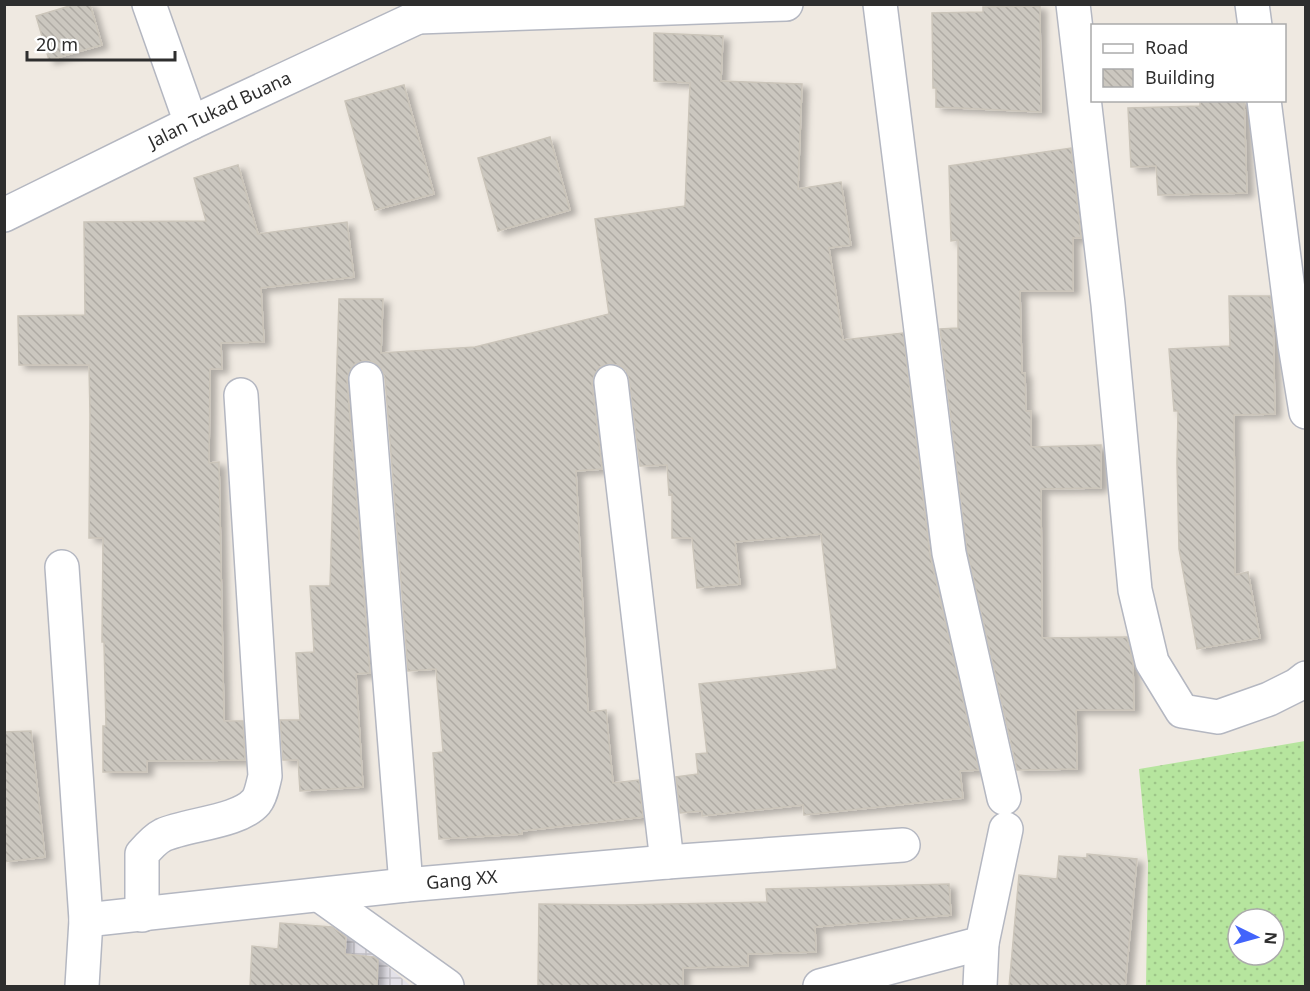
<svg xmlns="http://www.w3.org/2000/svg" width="1310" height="991" font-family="'Noto Sans',sans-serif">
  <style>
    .industrial { fill: url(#industrial-grid) }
    .grass { fill: url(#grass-dots); fill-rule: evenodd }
    .building { fill: url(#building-back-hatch); stroke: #cbc5ba; stroke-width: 1.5; filter: url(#shadow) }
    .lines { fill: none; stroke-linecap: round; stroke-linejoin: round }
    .minor-casing { stroke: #b4b7c1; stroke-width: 36 }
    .minor { stroke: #fff; stroke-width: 33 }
    .labels { text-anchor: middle; stroke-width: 6; stroke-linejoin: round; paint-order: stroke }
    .street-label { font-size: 18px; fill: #2e2e2e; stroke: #fff }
  </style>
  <defs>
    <pattern id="industrial-grid" width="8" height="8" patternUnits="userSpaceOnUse" patternTransform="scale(1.5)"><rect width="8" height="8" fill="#e3e1e8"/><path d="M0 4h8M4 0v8" fill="none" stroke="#c3c1c7"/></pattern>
    <pattern id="grass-dots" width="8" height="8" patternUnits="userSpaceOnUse" patternTransform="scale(1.5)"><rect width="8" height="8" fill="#b6e59e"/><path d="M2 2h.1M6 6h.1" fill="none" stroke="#9dc588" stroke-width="1.8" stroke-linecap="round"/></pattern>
    <pattern id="building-back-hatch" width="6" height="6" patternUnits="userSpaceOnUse" patternTransform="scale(1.5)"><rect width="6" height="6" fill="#cbc7bf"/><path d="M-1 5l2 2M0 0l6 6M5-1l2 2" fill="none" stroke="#afaba4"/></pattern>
    <filter id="shadow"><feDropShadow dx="6" dy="4" stdDeviation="3" flood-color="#0004"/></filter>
  </defs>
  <rect width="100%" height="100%" fill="#efe9e1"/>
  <path class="industrial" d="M338 924 411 986H316Z"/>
  <path class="grass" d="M1305 741V986H1146L1148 863 1139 769ZM1238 919H1274V955H1238Z"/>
  <path class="building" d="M76 4H90L102 45 49 60 36 16Z
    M1040 6 1041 112 936 107V88H933L932 13 983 12V7Z
    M654 33 723 36 721 81 802 84 798 189 841 182 851 245 829 248 843 340 903 333 930 555 979 770 960 771 963 798 804 815 803 805 702 816V811L680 813 676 777 698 774 696 754 707 753 699 684 837 669 821 534 735 542 740 584 697 588 692 538H672V494L669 495 667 465 640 466 629 379 626 370 619 365 608 364 599 367 594 375 592 384 602 469 576 471 588 712 606 710 613 783 639 780 643 817 522 831V834L439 839 433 753 443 752 436 669 408 671 385 378 381 368 374 362 365 360 355 364 349 371 347 380 370 673 356 674 363 787 300 791 298 760H283L280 720H300L296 653 314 652 310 586H330L339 299H383L381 353 475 347 609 314 595 219 685 206 690 83 654 81Z
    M404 85 434 194 375 210 345 101Z
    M1244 100 1247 193 1158 195 1156 166 1131 167 1128 108 1200 106V101Z
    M550 137 570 210 498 231 478 158Z
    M1071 148 1081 238H1073V291H1020L1022 373H1025L1026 411H1031V447L1101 445V488L1041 489 1042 638 1127 637 1133 664 1134 710H1076L1077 769 1017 770 967 550 940 329 958 328V240L951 241 949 166Z
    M238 165 258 234 347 222 354 277 261 288 264 342 221 343 222 369H210L209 463 219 462 224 721H243L245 760 147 761V772H103V726H106L104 642H102L103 538H89L90 415 89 365H19L18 316 85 315 84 222 206 221 194 178Z
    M1229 296H1270L1273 320 1275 414 1234 415 1235 575 1248 572 1260 638 1197 649 1179 549 1177 463 1178 411H1174L1169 349 1230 346Z
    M31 731 45 857 4 862V732Z
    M1087 854 1137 859 1125 987H1009L1019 875 1057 879 1059 856 1087 858Z
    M949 884 951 915 815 927 816 952 748 954V966L683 968V987H538L539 904 621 905 767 902 766 889Z
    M280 923 332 927 346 937 345 954 374 957 378 960 377 987H250L252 946 278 949Z"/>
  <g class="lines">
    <defs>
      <g id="minor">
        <path d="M149 4 191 123"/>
        <path d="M880 4 949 553 1004 798"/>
        <path d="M1073 4 1108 304 1135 590 1152 662 1182 711 1218 717 1269 699 1297 685 1306 678"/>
        <path d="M1252 4 1255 26"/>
        <path d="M418 17 786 4"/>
        <path d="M1264 100 1295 345 1306 412"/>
        <path id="s1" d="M4 215 191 123 418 17 433 4"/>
        <path d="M366 379 406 885"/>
        <path d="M611 382 667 862"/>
        <path d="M62 567 86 920"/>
        <path d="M321 896 447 986"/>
        <path d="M142 915V854C148 847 155 839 163 835 188 824 239 822 256 802 261 796 263 784 265 776L241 395"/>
        <path id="s2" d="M82 986 86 920 406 885 667 862 903 845"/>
        <path d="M820 986 982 943 1006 829"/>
        <path d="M980 986 982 943"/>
      </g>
    </defs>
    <use href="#minor" class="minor-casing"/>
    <use href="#minor" class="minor"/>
  </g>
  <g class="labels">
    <g class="street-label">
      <text dy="6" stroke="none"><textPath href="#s1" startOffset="240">Jalan Tukad Buana</textPath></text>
      <text dy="6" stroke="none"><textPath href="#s2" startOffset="444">Gang XX</textPath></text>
    </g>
  </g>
  <rect width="1310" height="991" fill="none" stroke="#2e2e2e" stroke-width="12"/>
  <rect x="1091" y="24" width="195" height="78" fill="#ffffff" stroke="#ababab" stroke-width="1.5"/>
  <rect x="1103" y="44" width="30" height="9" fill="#ffffff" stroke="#ababab" stroke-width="1.5"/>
  <text x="1145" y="54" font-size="18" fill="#2e2e2e">Road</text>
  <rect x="1103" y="69" width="30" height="18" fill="url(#building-back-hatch)" stroke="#ababab" stroke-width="1.5"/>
  <text x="1145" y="84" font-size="18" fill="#2e2e2e">Building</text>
  <g transform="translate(1256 937) rotate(95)"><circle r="28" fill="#ffffff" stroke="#ababab" stroke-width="1.5"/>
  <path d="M0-4.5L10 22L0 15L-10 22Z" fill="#4264fb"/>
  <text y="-9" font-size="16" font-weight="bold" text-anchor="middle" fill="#2e2e2e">N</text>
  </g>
  <path d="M27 51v9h148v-9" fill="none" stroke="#2e2e2e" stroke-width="3"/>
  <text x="36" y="51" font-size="18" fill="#2e2e2e" stroke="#ffffff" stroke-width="4.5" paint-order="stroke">20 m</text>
</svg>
